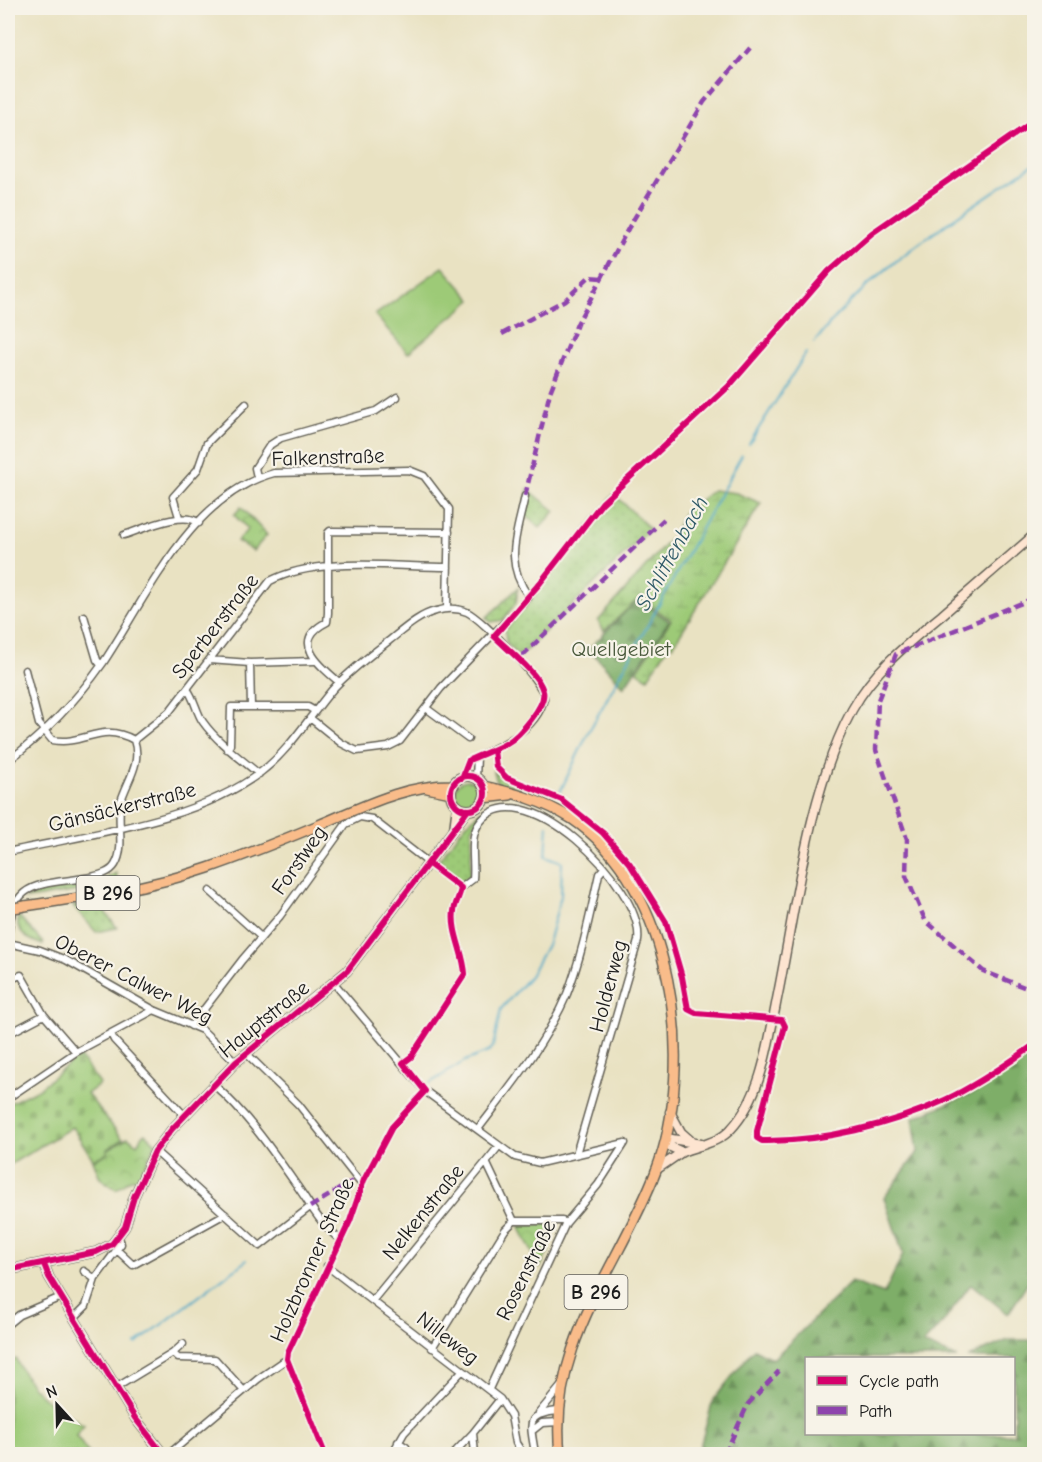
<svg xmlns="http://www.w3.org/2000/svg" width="1042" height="1462" font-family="'Comic Neue',sans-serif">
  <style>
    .grass { fill: url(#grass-dots); stroke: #5c734a; stroke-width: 1.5 }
    .forest { fill: url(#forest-firs); stroke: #4d6542; stroke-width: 1.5 }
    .wetland { fill: url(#wetland-marsh); stroke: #5c734a; stroke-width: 1.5 }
    .cemetery { fill: url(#cemetery-stones); stroke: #5c734a; stroke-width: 1.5 }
    .park { fill: url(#park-crowns); stroke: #5c734a; stroke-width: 1.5 }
    .garden { fill: #9dca77; stroke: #5c734a; stroke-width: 1.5 }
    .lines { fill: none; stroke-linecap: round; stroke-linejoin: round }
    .stream { stroke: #46a6c6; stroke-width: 2 }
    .street-casing { stroke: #646156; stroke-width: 9 }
    .secondary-casing { stroke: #646156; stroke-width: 11 }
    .primary-casing { stroke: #646156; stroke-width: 12 }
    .street { stroke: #fff; stroke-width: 6 }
    .secondary { stroke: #fde4d0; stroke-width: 8 }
    .primary { stroke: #f9bc8a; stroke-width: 9 }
    .primary-bridge-casing { stroke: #646156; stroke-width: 12; stroke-linecap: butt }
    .primary-bridge { stroke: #f9bc8a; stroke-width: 9 }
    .quiet { stroke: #8e44ad; stroke-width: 4.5; stroke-dasharray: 9 4.5; stroke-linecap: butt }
    .cycleway-casing { stroke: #f7f3e8; stroke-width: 10 }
    .cycleway { stroke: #d6006c; stroke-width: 6 }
    .labels { text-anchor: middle; stroke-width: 4.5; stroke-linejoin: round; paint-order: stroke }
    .shield { fill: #f7f3e8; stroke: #5e5c59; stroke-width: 1.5 }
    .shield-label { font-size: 20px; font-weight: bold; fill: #1c1c1c }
    .street-label { font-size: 21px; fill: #1c1c1c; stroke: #f7f3e8 }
    .park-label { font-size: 21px; fill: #49593c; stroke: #f7f3e8 }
    .water-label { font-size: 22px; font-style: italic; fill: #2f5a68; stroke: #f7f3e8 }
  </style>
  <defs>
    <pattern id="grass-dots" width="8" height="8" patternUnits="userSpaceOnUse" patternTransform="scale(1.5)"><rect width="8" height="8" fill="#9dca77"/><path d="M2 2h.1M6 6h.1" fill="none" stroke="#87ad66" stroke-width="1.8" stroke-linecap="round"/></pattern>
    <pattern id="forest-firs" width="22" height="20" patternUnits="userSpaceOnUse" patternTransform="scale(1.5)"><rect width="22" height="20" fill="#7eae68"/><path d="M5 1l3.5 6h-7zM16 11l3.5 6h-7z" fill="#668d55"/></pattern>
    <pattern id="wetland-marsh" width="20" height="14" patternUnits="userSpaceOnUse" patternTransform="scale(1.5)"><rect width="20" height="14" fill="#9dca77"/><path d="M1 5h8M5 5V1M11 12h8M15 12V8" fill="none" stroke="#87ad66"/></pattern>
    <pattern id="cemetery-stones" width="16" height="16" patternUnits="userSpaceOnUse" patternTransform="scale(1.5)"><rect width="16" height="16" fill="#9dca77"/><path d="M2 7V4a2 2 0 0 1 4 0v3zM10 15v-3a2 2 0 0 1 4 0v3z" fill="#87ad66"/></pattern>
    <pattern id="park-crowns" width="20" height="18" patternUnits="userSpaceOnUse" patternTransform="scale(1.5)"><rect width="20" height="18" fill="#9dca77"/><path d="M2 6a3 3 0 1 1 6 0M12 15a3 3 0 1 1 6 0" fill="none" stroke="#87ad66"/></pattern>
  </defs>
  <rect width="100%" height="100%" fill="#f7f3e8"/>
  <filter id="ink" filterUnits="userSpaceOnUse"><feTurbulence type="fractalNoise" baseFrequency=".0167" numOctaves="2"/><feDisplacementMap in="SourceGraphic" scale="12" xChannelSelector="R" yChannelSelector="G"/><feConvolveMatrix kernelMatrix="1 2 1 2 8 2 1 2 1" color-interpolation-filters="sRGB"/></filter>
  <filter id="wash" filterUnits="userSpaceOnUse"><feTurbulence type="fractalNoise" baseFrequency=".008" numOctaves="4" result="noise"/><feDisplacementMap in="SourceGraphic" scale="24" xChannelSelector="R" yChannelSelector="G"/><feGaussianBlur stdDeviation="1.35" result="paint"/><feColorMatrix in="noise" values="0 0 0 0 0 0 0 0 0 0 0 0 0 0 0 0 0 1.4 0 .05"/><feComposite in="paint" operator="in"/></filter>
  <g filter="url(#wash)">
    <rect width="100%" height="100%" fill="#e9e2c2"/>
    <path class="grass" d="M528 489 555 511 540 528 524 514Z
      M614 494 650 529 521 655H517L506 642 505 631Z
      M518 588 516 603 503 620 491 622 486 618Z
      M494 771 503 779 562 803 560 808 536 795 498 787Z
      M482 811 472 829 470 876 460 882 436 866 437 862 466 824Z
      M116 873 118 884 111 886 26 899C48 880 84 896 116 873Z
      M97 901 117 928 96 932 73 906Z
      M18 915 43 943V945C27 939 15 934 18 915Z"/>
    <path class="forest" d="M638 599 669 621 624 687 589 649Z
      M1034 1052V1274L1008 1314 971 1284 945 1320 923 1344 957 1358H806V1434H1014V1358H967L1008 1340H1030L1034 1347V1454H698L713 1400 754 1349 773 1359 851 1282 884 1294 903 1254 884 1198 918 1152 913 1118 982 1089Z"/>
    <path class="wetland" d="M713 490 736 493 761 503 673 646 669 645 648 678 637 671 671 620 639 598 604 631 598 621 672 537 684 513Z"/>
    <path class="cemetery" d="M79 1056 100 1084 87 1094 123 1139 107 1150V1154L93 1159 72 1127 8 1166V1104L38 1089Z"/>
    <path class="park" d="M241 507 267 535 253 551 237 541 248 529 234 515Z
      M145 1133 156 1143 138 1179H131L116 1189 100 1178 93 1160 107 1154V1150L128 1137 137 1144Z
      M558 1223 545 1247 549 1250 540 1268 519 1226Z"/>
    <path class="garden" d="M443 267 472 300 408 353 375 315Z
      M455 793a13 13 0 1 1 26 0a13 13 0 1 1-26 0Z
      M16 1359C31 1394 53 1405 84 1425L76 1436 89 1454H8V1362Z"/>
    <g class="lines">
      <path class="stream" d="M815 342C872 267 958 217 1034 164
        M749 444 806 353
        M560 792 588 733 742 455
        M430 1083 465 1061 488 1052 493 1047 501 1009 530 976 548 943 561 896 562 862 546 856 548 825
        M136 1344 247 1260"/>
    </g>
  </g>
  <g filter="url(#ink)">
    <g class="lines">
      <defs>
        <path id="street" d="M257 477 255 468 270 445 281 438 376 411 397 397
          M179 517 173 497 198 469 207 443 246 404
          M124 535C143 529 184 510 199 523
          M84 616 97 660 101 665
          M209 660 250 663 314 661
          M250 663 251 707
          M339 682C320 666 289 641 327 622L328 613V533L330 531 449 532
          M187 689C195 699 196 712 203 722 218 743 240 758 259 774
          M426 708 468 739
          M310 718 341 743 357 751 388 747 400 741 441 688 529 597C503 561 517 535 525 496
          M134 740 169 712 270 581C317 556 395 567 448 567
          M227 749 230 745 231 707H308L315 711
          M8 761C44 734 77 700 103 663 147 597 191 495 274 473L409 470 424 476 449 509 447 609
          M476 778 477 757
          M8 852C87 834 195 822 261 772 290 750 309 717 332 690 349 671 371 655 390 640 404 629 419 615 436 611 446 608 458 608 467 612 482 619 547 684 544 699 536 732 496 748 469 760L462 778
          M461 888 473 879C475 863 469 839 478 825 518 763 645 886 638 941L576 1154
          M210 891 261 937
          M8 943C9 877 40 886 91 877 100 875 110 873 115 865 126 847 116 821 121 801 128 779 142 763 134 740 100 721 85 746 52 740L39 724 25 670
          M8 943 40 950 66 960 154 1010 202 1030 236 1062
          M8 980 21 975 44 1015 76 1052
          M334 983 425 1091 515 1157 540 1163 625 1143
          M191 1026 242 960 280 916 346 824 360 817 372 819 461 888
          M8 1034 44 1015
          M111 1034 114 1040 184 1115
          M246 1053 299 1105 362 1185
          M403 1063 411 1057 465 974C464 953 451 932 454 911 455 903 460 896 461 888
          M213 1084C246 1113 270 1147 295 1183 311 1205 318 1222 340 1240
          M8 1098 76 1052 154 1010
          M479 1128C511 1086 546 1043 567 994 582 956 590 914 599 874L604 868
          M155 1151 260 1246 310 1207
          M486 1162 514 1221
          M514 1221H562L566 1223
          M117 1250 133 1265 225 1214
          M327 1266 500 1399 511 1416 516 1443 523 1454
          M84 1271 95 1279
          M373 1300 499 1146
          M75 1317 86 1306 95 1279 121 1244 119 1237
          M8 1324 19 1315 61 1297
          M183 1344 173 1353 178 1358 215 1359 244 1391
          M432 1348 505 1230 514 1221
          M117 1387 173 1353
          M489 1389 566 1223 598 1185 625 1143
          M539 1413 562 1385
          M532 1431 542 1423 559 1422
          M398 1442 406 1447 403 1454
          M169 1454 258 1379 287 1359
          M325 1454 287 1359 288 1352 350 1221 364 1180 392 1127 425 1091
          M392 1454 404 1433 462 1371
          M453 1454 473 1433
          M475 1454 473 1433 500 1399
          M535 1454C531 1424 523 1414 559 1411"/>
        <path id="secondary" d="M454 829 457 806
          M670 1112 681 1132 690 1140
          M666 1138 671 1147 682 1152C699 1145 719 1143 731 1129 763 1095 769 1038 778 994 796 904 809 790 852 710 874 670 908 643 942 615 973 588 1004 561 1034 535
          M666 1138 701 1144
          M656 1170 682 1152
          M44 1264 49 1277 135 1418 163 1454
          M8 1270 96 1252 112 1244 125 1227 134 1197 155 1151 172 1129 236 1062 347 971 468 810"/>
        <path id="primary" d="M451 793a17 17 0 1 1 34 0a17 17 0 1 1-34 0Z
          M483 786C515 793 544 801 572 819 674 887 697 1063 656 1171 619 1268 548 1343 560 1454
          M427 788 451 793
          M484 798 510 795
          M25 906C87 897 149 888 208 868 246 855 283 840 319 825 362 807 406 784 454 785"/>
      </defs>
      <use href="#street" class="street-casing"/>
      <use href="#secondary" class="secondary-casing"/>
      <use href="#primary" class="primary-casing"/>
      <use href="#street" class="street"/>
      <use href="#secondary" class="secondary"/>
      <use href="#primary" class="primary"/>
      <defs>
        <path id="primary-bridge" d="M8 909 25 906"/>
      </defs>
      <use href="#primary-bridge" class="primary-bridge-casing"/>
      <use href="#primary-bridge" class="primary-bridge"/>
      <path class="quiet" d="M502 334 565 300 589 277 601 278
        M525 496 550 392 577 324 629 227 704 102 750 48
        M1034 598 896 654 878 700 876 750 907 839 906 876 925 920 983 971 1034 991
        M522 656 664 519
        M310 1207 356 1179
        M725 1454 748 1404 779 1371"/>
      <defs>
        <path id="cycleway" d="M494 750 496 767 507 778 562 800 603 833 630 864 666 922 682 977 688 1009 696 1013 782 1020 785 1026 757 1131V1138L762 1141C821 1142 891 1125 945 1100 977 1085 1006 1065 1034 1045
          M451 793a17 17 0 1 1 34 0a17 17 0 1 1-34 0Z
          M462 778 469 760C482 754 495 750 507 743 519 736 547 705 543 691 539 674 507 649 494 636L540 583 602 503 729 386 829 271 872 233 1034 121
          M44 1264 49 1277 135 1418 163 1454
          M8 1270 96 1252 112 1244 125 1227 134 1197 155 1151 172 1129 236 1062 347 971 468 810
          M325 1454 287 1359 288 1352 350 1221 364 1180 392 1127 425 1091 403 1063 411 1057 465 974C464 953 451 932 454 911 455 903 460 896 461 888L429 864"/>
      </defs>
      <use href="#cycleway" class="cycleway-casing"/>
      <use href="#cycleway" class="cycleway"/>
    </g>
  </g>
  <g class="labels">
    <g class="shield">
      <rect x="76.5" y="876" width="63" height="34" rx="4.5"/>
      <rect x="564.5" y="1275" width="63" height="34" rx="4.5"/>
    </g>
    <g class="shield-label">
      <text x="108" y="900">B 296</text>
      <text x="596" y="1299">B 296</text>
    </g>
    <g class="street-label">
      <text transform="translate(328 457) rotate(-2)" y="7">Falkenstraße</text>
      <text transform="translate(215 626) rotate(-52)" y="7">Sperberstraße</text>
      <text transform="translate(122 807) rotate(-14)" y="7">Gänsäckerstraße</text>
      <text transform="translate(299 860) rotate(-55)" y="7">Forstweg</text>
      <text transform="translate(134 979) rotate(27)" y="7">Oberer Calwer Weg</text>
      <text transform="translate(608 986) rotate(-75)" y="7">Holderweg</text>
      <text transform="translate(264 1019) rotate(-39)" y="7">Hauptstraße</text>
      <text transform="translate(423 1212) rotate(-51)" y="7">Nelkenstraße</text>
      <text transform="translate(312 1260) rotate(-66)" y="7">Holzbronner Straße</text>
      <text transform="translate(526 1270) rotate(-64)" y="7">Rosenstraße</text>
      <text transform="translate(448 1338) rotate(38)" y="7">Nilleweg</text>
    </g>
    <g class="park-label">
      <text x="621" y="656">Quellgebiet</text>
    </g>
    <g class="water-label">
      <text transform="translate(671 553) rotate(-61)" y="8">Schlittenbach</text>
    </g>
  </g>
  <rect width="1042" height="1462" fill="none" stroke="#f7f3e8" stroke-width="30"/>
  <rect x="805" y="1357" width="210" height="78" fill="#f7f3e8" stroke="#9f9d96" stroke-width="1.5"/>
  <rect x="817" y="1376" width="30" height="9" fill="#d6006c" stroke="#9f9d96" stroke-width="1.5"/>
  <text x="859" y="1387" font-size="18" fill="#1c1c1c">Cycle path</text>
  <rect x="817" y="1406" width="30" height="9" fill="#8e44ad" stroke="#9f9d96" stroke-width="1.5"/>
  <text x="859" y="1417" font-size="18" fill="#1c1c1c">Path</text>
  <g transform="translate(57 1405) rotate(338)" stroke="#f7f3e8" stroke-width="4.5" paint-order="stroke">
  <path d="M0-4.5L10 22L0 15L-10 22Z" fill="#1c1c1c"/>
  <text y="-9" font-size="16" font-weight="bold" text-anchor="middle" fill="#1c1c1c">N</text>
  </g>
</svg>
